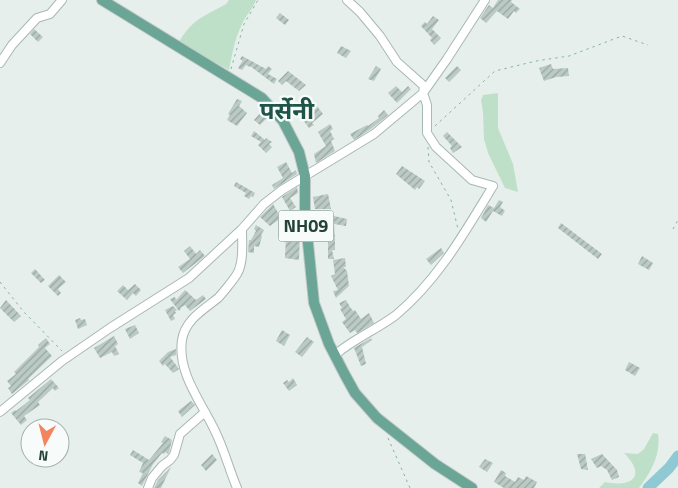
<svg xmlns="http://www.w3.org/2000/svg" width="678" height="488" font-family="'Titillium Web','Noto Sans Devanagari',sans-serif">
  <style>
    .green { fill: #bfe0c8 }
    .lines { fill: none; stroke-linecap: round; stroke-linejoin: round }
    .river { stroke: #8ec9d4; stroke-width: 11 }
    .building { fill: url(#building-hatch) }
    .minor-casing { stroke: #a8b8b2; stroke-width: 10 }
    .major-casing { stroke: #c2cac8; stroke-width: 12 }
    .path { stroke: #86b3a5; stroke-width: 1; stroke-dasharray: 2.5 4; stroke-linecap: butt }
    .minor { stroke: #fff; stroke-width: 8 }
    .major { stroke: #6aa596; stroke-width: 10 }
    .labels { text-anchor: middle; stroke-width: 4.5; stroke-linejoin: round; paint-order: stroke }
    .shield { fill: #f7fbf9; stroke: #637a73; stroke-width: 1 }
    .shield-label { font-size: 18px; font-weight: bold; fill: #24423a }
    .district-label { font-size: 24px; font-weight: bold; fill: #1f5548; stroke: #f7fbf9 }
  </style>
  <defs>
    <pattern id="building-hatch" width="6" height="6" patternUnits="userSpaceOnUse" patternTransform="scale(1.25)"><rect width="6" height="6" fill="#bbcac4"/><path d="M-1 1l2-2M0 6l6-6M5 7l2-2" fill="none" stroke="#98a6a0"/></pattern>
  </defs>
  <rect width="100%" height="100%" fill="#e6efeb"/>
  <path class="green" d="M229 0H256C253 9 246 15 242 24 235 38 232 55 229 70L179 42C192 19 205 16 226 4Z
    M498 93V128L513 164 518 192 505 188 488 153 484 139 483 112 481 100 483 95Z
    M653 433 658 434C661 455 651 472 639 488H599L605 482C634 488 646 475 624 453L638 454 644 449Z"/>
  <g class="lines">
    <path class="river" d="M648 488 669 468 678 456"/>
  </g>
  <path class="building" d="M498 0H512L511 2 520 9 516 13 514 11 508 19 497 11 486 23 480 18 489 5 493 8Z
    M280 13 289 20 285 25 276 18Z
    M433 16 439 20 432 29 441 38 434 45 430 40 432 38 421 26 425 22 427 24Z
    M34 29 43 37 38 42 30 34Z
    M341 46 351 51 346 58 337 53Z
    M242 56 266 69 268 66 272 69 268 74 277 79 274 84 250 66V67L246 65 242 70 238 68 243 60 246 63 240 59Z
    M551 64 553 69 568 68 569 76 556 77 544 81 539 68Z
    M376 66 381 69 374 81 368 79Z
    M457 66 461 70 449 82 445 78Z
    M288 71 306 85 299 91 286 81 282 85 278 81Z
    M396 86 402 92 408 86 411 89 397 103 388 93Z
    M237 99 242 101 239 106 247 113 237 126 227 120 230 115 228 114Z
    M307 102 313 110 317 106 323 114 312 123 314 125 309 128 300 116 302 115 298 108Z
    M384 110 388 115 371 129 354 140 350 134 367 125 368 126 379 118 378 116Z
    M261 112 267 118 260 125 254 120Z
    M330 124 333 129 330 131 334 139 331 141 335 151 316 163 314 154 326 146 318 132Z
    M254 131 265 140 266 138 272 142 269 144 272 147 266 153 258 145 261 142 251 136Z
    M447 132 462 147 453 153 450 148 452 146 443 136Z
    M286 162 292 173 296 170 297 174 274 189 272 185 283 178 277 167Z
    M402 166 425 181 419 189 417 187 415 190 396 174Z
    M236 182 255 193 253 197 251 196 249 199 244 196 246 193 234 186Z
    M297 187 298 193 290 198 296 207 290 211 282 197Z
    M328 194 331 209H315L313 197Z
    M499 200 503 202 500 207 505 211 502 216 493 211 486 222 481 218 488 205 494 208Z
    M273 204 281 218 270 226 260 217Z
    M321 213 347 219 346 226 334 224 335 239V250H332L334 259H328V232H323Z
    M561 223 602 254 598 259 558 228Z
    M256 225 264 230 261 235 262 236 259 247 254 246V253L248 252 249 240H251L256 231 254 229Z
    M294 233 300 234 299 260 285 258 286 236 294 237Z
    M190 246 196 254 200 250 205 256 183 273 178 267 190 259 184 251Z
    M441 248 444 253 431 265 426 259Z
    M642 256 653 263 649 270 638 264Z
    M345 258 346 267H343L347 271 349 286 336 298 333 291 338 290 331 276 335 274 333 260Z
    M35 269 45 280 41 283 31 273Z
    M59 275 66 282 58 289 61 293 58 296 48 286Z
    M135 284 141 290 136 296 133 293 127 300 117 291 123 285 128 290Z
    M185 290 196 300 203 295 206 299 190 311 185 305 180 308 181 309 179 311 170 299 175 297 176 300Z
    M6 300 21 316 14 322 0 308Z
    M346 300 350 307 353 311 355 310 361 319 369 313 374 323 357 333 355 330 350 333 342 322 346 319 340 309 342 308 339 303Z
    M173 306 177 310 175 311 176 313 173 315 175 319 171 321 165 310Z
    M80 318 81 320 85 319 87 325 78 329 75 320Z
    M135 325 139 333 130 339 125 329Z
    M282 330 290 335 284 346 276 341Z
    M114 336 118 344 115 346 119 354 114 356 112 352 100 358 94 348Z
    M307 337 314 342 302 357 295 352Z
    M46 338 50 344 45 348 52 356 28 379 29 380 12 394 8 388 11 386 7 381 16 374 14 372 39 347 38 345Z
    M371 338 372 340 362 347 366 364 361 366 354 348Z
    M176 349V355L170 357 179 369 173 373 165 364 163 366 159 361 168 352Z
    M629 362 640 368 635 376 625 370Z
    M293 378 297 385 289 391 283 383 287 380 289 382Z
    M51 379 59 388 55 391 53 388 38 402 40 405 24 416 27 420 21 425 11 413 15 410 16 411 30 400 28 398Z
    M191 401 195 405 182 417 178 411Z
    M165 436 172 440 169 452 168 454 165 452 164 454 162 453 153 464 142 486 138 483 143 473 139 472 143 463 130 455 133 450 149 460 163 443 161 442Z
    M212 454 217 460 206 471 201 465Z
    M577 454H585L588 470 581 469Z
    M602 454 617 470 619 477 612 480 607 470 601 466 597 468 591 459Z
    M485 459 493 463 487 472 479 467Z
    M171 467 161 488H154L158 480Z
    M501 470 506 473 505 476 515 482 518 477 524 480 526 476 537 482 534 488H504L494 482Z"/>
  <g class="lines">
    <defs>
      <path id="minor" d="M0 63 12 45 37 18 50 14 62 0
        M335 355C353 339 376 330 396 315 438 280 465 232 493 186L472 180 436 147 427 133V105L423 93 424 86 397 62 380 36 360 12 347 0
        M0 412 62 361 110 328 189 278 242 229 264 204 282 190 374 134 423 93 447 59 485 0
        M148 488 152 478 162 466 170 460 174 455 180 434 205 412
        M237 488C229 469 224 449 215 431 202 403 177 373 182 340 185 320 203 310 218 298 222 294 234 279 237 274 244 262 242 243 242 229"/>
      <path id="major" d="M102 0 262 98 283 121 299 152 305 176V213L314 303 329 344 345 375 355 393 377 418 435 464 472 488"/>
    </defs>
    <use href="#minor" class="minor-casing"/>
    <use href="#major" class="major-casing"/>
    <path class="path" d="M231 69 244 24 258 0
      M435 126 495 71 536 61 569 56 622 36 648 45
      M428 147 429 162 451 200 458 229
      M673 229 678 220
      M0 282 23 311 62 351
      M388 438 410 488"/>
    <use href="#minor" class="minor"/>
    <use href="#major" class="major"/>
  </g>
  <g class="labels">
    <rect class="shield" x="278.5" y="210.5" width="55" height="31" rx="4"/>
    <g class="shield-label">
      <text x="306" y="232">NH09</text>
    </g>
    <g class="district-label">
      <text x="287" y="119">पर्सेनी</text>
    </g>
  </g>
  <g transform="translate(45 443) rotate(187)"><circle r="24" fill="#f7fbf9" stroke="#a3b1ad"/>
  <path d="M0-4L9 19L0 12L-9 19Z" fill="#f4845f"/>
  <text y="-8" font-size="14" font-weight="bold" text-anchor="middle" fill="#24423a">N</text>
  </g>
</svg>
